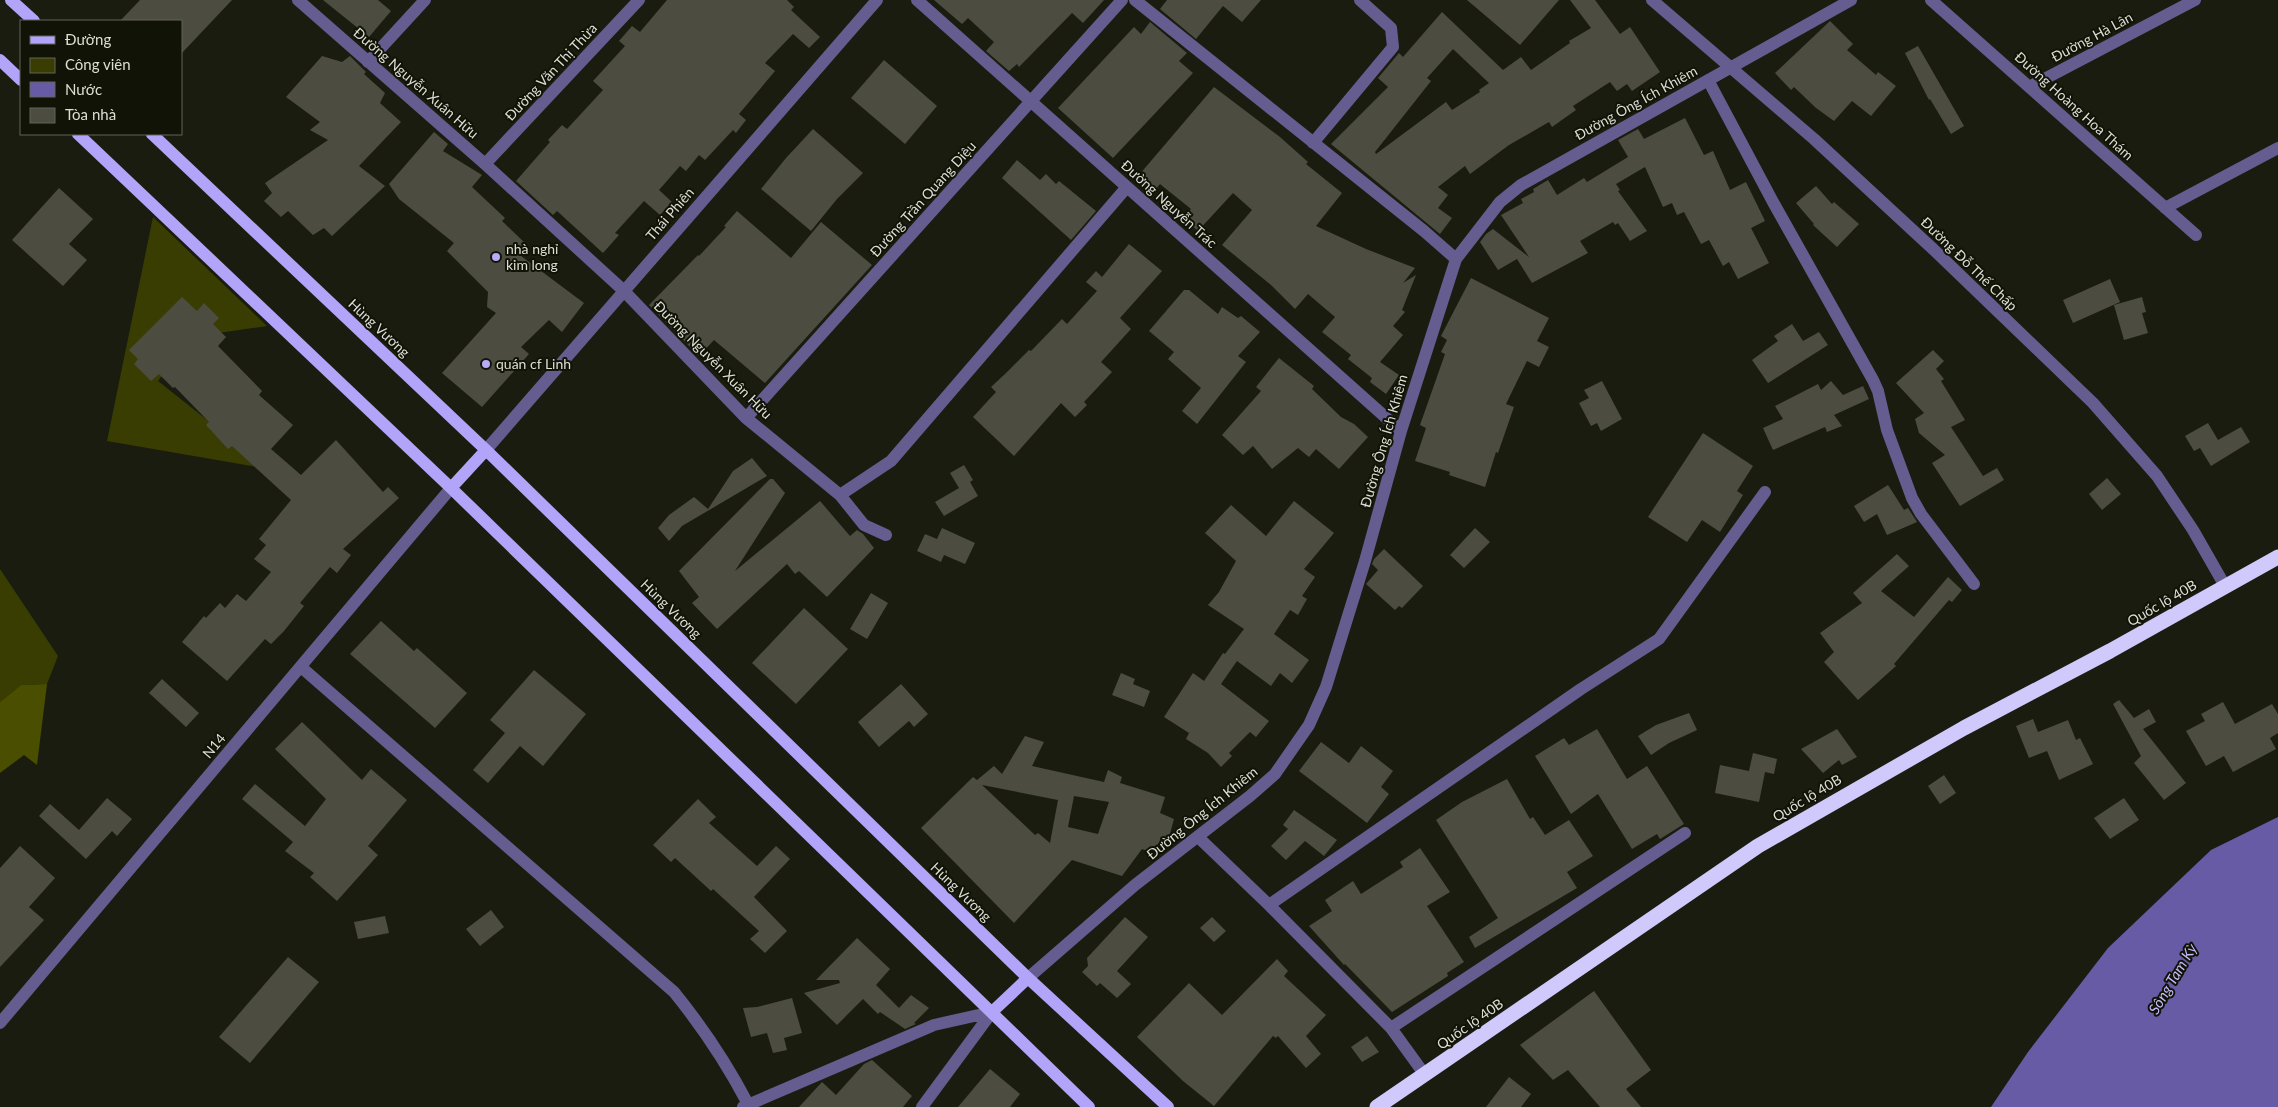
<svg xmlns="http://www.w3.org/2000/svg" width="2278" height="1107" font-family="Lato,sans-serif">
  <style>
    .green { fill: #393d02 }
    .forest { fill: #494e00 }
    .water { fill: #685ba6 }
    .building { fill: #4c4d40; fill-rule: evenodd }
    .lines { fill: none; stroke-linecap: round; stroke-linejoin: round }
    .minor { stroke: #655d90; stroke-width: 12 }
    .major { stroke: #b1a4f9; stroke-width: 12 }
    .highway { stroke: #cfc9fc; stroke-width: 15 }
    .poi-dot { fill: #b6acf8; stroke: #121307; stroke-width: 2 }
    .labels { text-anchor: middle; stroke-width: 4; stroke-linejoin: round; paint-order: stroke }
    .street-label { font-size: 14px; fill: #dddfd6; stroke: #121307 }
    .poi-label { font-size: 14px; fill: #dddfd6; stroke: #121307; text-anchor: start }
    .water-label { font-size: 15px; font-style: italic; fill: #c3bcfa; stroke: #121307 }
  </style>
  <rect width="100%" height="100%" fill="#1b1c10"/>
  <path class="green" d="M153 217 267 326 191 337 158 381 269 469 107 441Z
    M0 569 58 656 47 684 21 685 0 702Z"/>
  <path class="forest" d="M47 684 37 765 24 755 0 773V702L21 685Z"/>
  <path class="water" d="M2278 817V1107H1991L2028 1052 2108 948 2211 850Z"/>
  <path class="building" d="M140 0H232L181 54V21H120Z
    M323 0H378L391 11 369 37Z
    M667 0H787L794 7 791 10 820 37 809 48 793 34 765 63 775 71 739 114 746 120 736 133 733 130 705 160 699 155 686 171 680 166 659 190 672 202 660 215 644 201 615 233 619 235 603 253 557 211 553 215 516 181 550 142 548 140 562 125 567 129 603 90 593 81 625 46 619 41 632 26 640 32Z
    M934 0H1104L1083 23 1072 13 1019 67 1017 64 1009 71 986 51 994 42 968 18 962 24Z
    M1167 0H1261L1242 22 1223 6 1196 39 1160 9Z
    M1467 0H1559L1520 45Z
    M1570 0H1595L1620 34 1630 27 1660 72 1632 91 1627 84 1617 91 1610 82 1573 106 1576 110 1552 127 1549 122 1509 145 1470 174 1465 166 1438 187 1448 195 1438 208 1452 218 1440 234 1331 144 1388 87 1378 78 1399 53 1403 57 1442 12 1503 70 1521 57 1531 70 1570 43 1569 41 1591 28ZM1453 49 1489 83 1479 90 1480 92 1452 110 1446 102 1376 154 1375 152 1431 81 1427 78Z
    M1830 21 1853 44 1847 50 1876 75 1878 72 1896 86 1871 116 1852 101 1834 121 1816 108 1794 87 1791 90 1775 73Z
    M1150 22 1187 53 1179 61 1193 73 1113 158 1058 108 1134 27 1141 34Z
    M1918 46 1964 126 1951 134 1930 99 1929 100 1905 53Z
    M322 56 342 62 350 56 366 72 364 74 385 93 380 103 401 122 359 166 385 186 332 236 324 228 313 235 288 211 281 217 264 201 272 193 265 183 328 140 310 130 320 122 286 97Z
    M884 60 937 106 905 144 851 98Z
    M1214 87 1280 137 1308 162 1306 164 1342 193 1316 226 1366 249 1415 268 1403 283 1416 275 1402 310 1405 312 1393 326 1403 335 1380 362 1399 375 1386 394 1370 382 1372 378 1348 359 1351 355 1322 332 1335 317 1308 294 1295 309 1271 285 1222 245 1252 210 1233 193 1198 231 1183 218 1191 209 1160 184 1156 189 1139 175Z
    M1685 118 1704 155 1713 151 1730 190 1746 182 1765 221 1751 228 1769 263 1738 279 1729 262 1723 266 1709 240 1701 244 1684 212 1677 215 1672 203 1663 207 1645 167 1616 184 1620 190 1618 191 1647 231 1630 241 1618 223 1615 225 1613 222 1580 241 1588 253 1532 283 1517 259 1498 270 1480 242 1486 234 1493 229 1529 257 1501 215 1523 203 1521 199 1534 192 1533 189 1548 180 1557 195 1584 178 1587 182 1628 157 1618 140 1638 129 1644 139Z
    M813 129 863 173 837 199 811 231 761 189 786 158Z
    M434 132 448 144 443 151 482 175 472 187 505 218 502 221 526 244 517 253 584 303 562 332 549 320 521 347 529 354 482 407 442 373 496 313 487 307 488 292 447 251 454 243 399 199 389 184Z
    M1017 160 1040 180 1046 174 1056 184 1059 181 1096 211 1071 240 1002 178Z
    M1816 186 1832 204 1834 202 1859 224 1837 247 1813 225 1814 224 1796 203Z
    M59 188 93 219 69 244 87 260 63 286 12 240Z
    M737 211 791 258 821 222 872 265 765 383 714 340 699 356 649 305 698 255 699 256 726 227 724 226Z
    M1129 244 1162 271 1120 318 1131 329 1101 362 1112 372 1084 402 1087 405 1075 417 1061 403 1014 456 973 417 996 392 991 387 1005 374 1029 350 1031 351 1062 319 1067 324 1097 291 1086 282 1096 271 1102 277Z
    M1471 278 1549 318 1537 341 1549 347 1539 367 1527 361 1506 404 1514 407 1498 453 1496 452 1485 487 1449 475 1450 472 1415 461 1426 428 1420 425 1445 354 1441 352 1447 340 1441 336Z
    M2110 279 2120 302 2073 323 2063 300Z
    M1184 290H1189L1218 314 1222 307 1238 318 1241 316 1260 332 1238 356 1246 362 1197 424 1182 411 1201 388 1168 359 1174 352 1149 331Z
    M182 297 197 311 204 303 219 318 213 324 226 337 218 346 262 391 259 395 293 425 271 449 301 475 336 440 383 492 388 487 399 498 343 549 351 555 337 573 330 567 300 603 304 606 284 631 271 644 265 639 227 681 182 642 204 616 206 618 220 603 225 608 237 594 246 601 271 572 254 559 266 545 259 539 291 500 232 446 228 449 206 425 209 422 175 387 173 388 159 374 151 381 134 364 138 359 129 350Z
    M2142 297 2146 312 2142 313 2148 333 2124 340 2114 305Z
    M1792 324 1803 341 1819 332 1828 345 1768 383 1752 360 1778 341 1774 336Z
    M1933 350 1944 361 1936 369 1944 379 1941 381 1965 420 1951 427 1983 476 1997 468 2004 480 1960 506 1932 463 1945 455 1919 433 1915 419 1924 413 1896 383Z
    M1279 358 1314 386 1312 389 1341 417 1354 424 1368 437 1339 469 1316 449 1309 457 1298 448 1272 469 1253 446 1243 455 1222 435 1261 391 1256 387Z
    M1602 381 1622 419 1601 431 1597 423 1591 426 1579 403 1589 398 1584 390Z
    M1831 381 1843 395 1863 386 1869 399 1834 415 1842 426 1827 432 1825 427 1773 450 1763 428 1783 419 1775 406 1818 384 1821 390Z
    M2208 423 2218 440 2241 427 2250 442 2211 466 2200 448 2194 451 2185 436Z
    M1703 433 1753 466 1737 491 1743 495 1720 532 1702 520 1687 542 1648 517Z
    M752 458 767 476 682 526 669 541 658 528 669 515 694 497 708 509 733 471Z
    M964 465 973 480 970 482 978 496 944 516 935 502 959 488 950 473Z
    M2107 478 2121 494 2102 510 2089 494Z
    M770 479H773L785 493 735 571 820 501 850 536 857 530 863 534 874 548 827 597 799 571 795 574 787 564 717 629 692 603 699 597 679 571Z
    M1888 485 1904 510 1908 508 1917 522 1887 535 1877 514 1864 522 1854 506Z
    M1294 501 1334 533 1304 569 1315 577 1302 596 1307 599 1298 615 1290 610 1274 634 1309 660 1292 683 1280 673 1271 686 1237 661 1221 684 1269 721 1256 737 1250 732 1229 753 1232 756 1221 767 1208 753 1186 739 1189 733 1164 717 1193 673 1204 681 1223 653 1225 654 1244 629 1208 605 1219 592 1236 561 1205 533 1231 505 1266 536Z
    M942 528 975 543 965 564 944 555 941 562 917 551 925 534 937 539Z
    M1475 528 1490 542 1464 568 1450 555Z
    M1384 549 1423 586 1402 608 1399 606 1395 610 1366 584 1378 570 1372 564 1374 559Z
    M1897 554 1909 566 1881 591 1914 617 1948 577 1962 590 1952 602 1949 600 1894 664 1896 666 1858 700 1824 662 1834 652 1820 633 1862 603 1853 593Z
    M871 593 888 603 867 639 850 629Z
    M804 608 848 649 796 704 752 663Z
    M381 621 414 651 417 648 467 693 435 728 350 654Z
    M534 670 586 714 543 766 520 746 488 783 473 770 505 733 490 720Z
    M1121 673 1135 679 1133 684 1150 691 1144 707 1112 695Z
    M162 679 199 713 186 727 149 693Z
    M901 684 928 714 914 727 909 721 879 747 858 722Z
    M2119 700 2134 718 2149 709 2156 722 2143 729 2186 783 2164 800 2134 763 2141 756 2113 704Z
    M2223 702 2235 724 2272 704 2278 714V733L2270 738 2276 749 2233 772 2224 756 2206 766 2186 731 2205 721 2201 714Z
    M1689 713 1697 730 1669 743 1651 755 1638 736 1656 725Z
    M2033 719 2038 732 2068 720 2076 740 2080 738 2093 764 2059 780 2047 751 2029 758 2016 726Z
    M302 722 362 780 371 769 407 800 368 846 378 855 337 901 310 877 314 873 285 851 293 842 242 799 255 784 305 826 326 799 275 749Z
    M1597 729 1627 779 1647 766 1684 824 1660 839 1657 834 1632 849 1598 794 1571 814 1535 756 1564 738 1569 745Z
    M1837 729 1857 757 1842 765 1839 760 1823 773 1801 749Z
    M1025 736 1044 742 1032 766 1104 782 1108 770 1122 777 1120 783 1165 797 1160 813 1174 819 1168 841 1153 853 1142 849 1122 876 1072 860 1014 923 921 828 973 777 977 780 994 766 1002 774ZM982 785 1058 800 1050 843 1038 833 1035 835ZM1074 796 1109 802 1098 834 1068 827Z
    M1321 742 1349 763 1361 746 1393 771 1381 787 1389 794 1367 823 1299 771Z
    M1753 753 1777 759 1774 774 1765 772 1759 802 1715 793 1720 765 1749 771Z
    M1944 775 1956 793 1940 804 1928 786Z
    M1507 779 1530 819 1533 817 1545 835 1569 820 1593 856 1567 872 1577 888 1475 948 1469 937 1498 918 1436 820 1462 802Z
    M107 798 132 819 117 836 112 831 86 859 39 816 50 804 79 830Z
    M2124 798 2139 820 2110 839 2094 818Z
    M698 799 716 817 709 823 757 866 776 846 790 859 754 897 787 931 765 953 750 939 759 931 713 889 711 891 675 858 671 862 653 845Z
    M1294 810 1337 840 1324 856 1305 841 1286 860 1271 846 1288 829 1283 825Z
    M20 846 55 878 29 907 44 920 0 967V868Z
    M1420 848 1450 892 1427 906 1464 962 1447 973 1448 976 1392 1012 1345 964 1344 965 1309 926 1332 911 1325 900 1353 881 1361 894 1403 867 1400 862Z
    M491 910 504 927 480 946 466 929Z
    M385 916 389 933 358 939 354 922Z
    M1125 917 1148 937 1117 971 1131 984 1117 998 1100 983 1097 986 1082 972 1088 966 1087 958Z
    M1212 917 1226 931 1214 942 1200 928Z
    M857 938 890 969 876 985 899 1008 911 995 929 1008 914 1023 916 1024 905 1029 880 1012 878 1014 863 999 837 1025 804 993 840 983 839 980H816Z
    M288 957 319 982 250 1063 219 1037Z
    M1277 959 1288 971 1284 976 1326 1015 1306 1036 1321 1054 1306 1068 1278 1036 1276 1038 1273 1036 1214 1106 1183 1081 1137 1037 1189 983 1222 1015Z
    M1594 991 1651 1070 1626 1089 1641 1107H1600L1568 1070 1553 1080 1520 1045Z
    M792 998 802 1033 784 1038 787 1050 773 1053 767 1033 751 1037 743 1008 757 1007Z
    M1367 1036 1379 1052 1362 1062 1351 1047Z
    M872 1060 912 1096 903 1107H799L822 1082 836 1095 864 1064Z
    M990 1069 1020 1094 1010 1107H958Z
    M1509 1077 1531 1094 1521 1107H1486Z"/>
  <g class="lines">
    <path class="minor" d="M298 0 485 164 623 290 746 418 840 495 891 461 1127 187
      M917 0 1401 431
      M1135 0 1424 231 1456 259
      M1652 0 1814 139 1933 249 2093 403 2157 476 2193 530 2225 586
      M1931 0 2196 235
      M368 62 425 0
      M1708 80 1773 202 1873 380 1878 391 1887 430 1912 498 1921 514 1974 584
      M2029 87 2195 0
      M1313 143 1393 47 1391 28 1360 0
      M485 164 639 0
      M2165 208 2278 148
      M746 418 1122 0
      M486 450 877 0
      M840 495 864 525 886 535
      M301 667 674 992C704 1029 726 1062 748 1104
      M1198 837 1269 905 1391 1028 1425 1075
      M1269 905 1581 689 1659 639 1765 492
      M1028 978 1135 885 1250 796 1275 774 1309 725 1326 687 1365 561 1401 431 1456 259 1500 202 1521 185 1851 0
      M0 1023 451 488
      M1391 1028 1685 833
      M743 1107 934 1025 992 1012
      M922 1107 992 1012"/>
    <path class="major" d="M11 0 34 21
      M0 60 21 80
      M78 134 451 488 1089 1107
      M152 134 486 450 1028 978 1168 1107
      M451 488 486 450
      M992 1012 1028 978"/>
    <path class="highway" d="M1377 1107 1758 846 1964 728 2110 651 2278 557"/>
  </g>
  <g class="poi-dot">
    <circle cx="496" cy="257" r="5"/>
    <circle cx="486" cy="364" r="5"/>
  </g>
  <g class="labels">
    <g class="street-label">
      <text transform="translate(2092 37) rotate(-28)" y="5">Đường Hà Lân</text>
      <text transform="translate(551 72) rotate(-47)" y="5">Đường Văn Thị Thừa</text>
      <text transform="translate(416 83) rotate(41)" y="5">Đường Nguyễn Xuân Hữu</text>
      <text transform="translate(1636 103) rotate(-29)" y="5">Đường Ông Ích Khiêm</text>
      <text transform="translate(2074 106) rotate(42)" y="5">Đường Hoàng Hoa Thám</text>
      <text transform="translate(923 199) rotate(-48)" y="5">Đường Trần Quang Diệu</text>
      <text transform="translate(1169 204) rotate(42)" y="5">Đường Nguyễn Trác</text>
      <text transform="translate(670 214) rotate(-49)" y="5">Thái Phiên</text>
      <text transform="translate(1969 264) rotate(44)" y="5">Đường Đỗ Thế Chấp</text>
      <text transform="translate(379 328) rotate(43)" y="5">Hùng Vương</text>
      <text transform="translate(713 360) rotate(45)" y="5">Đường Nguyễn Xuân Hữu</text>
      <text transform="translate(1384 441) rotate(-74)" y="5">Đường Ông Ích Khiêm</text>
      <text transform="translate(2162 603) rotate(-30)" y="5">Quốc lộ 40B</text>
      <text transform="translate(671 609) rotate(44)" y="5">Hùng Vương</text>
      <text transform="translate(214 746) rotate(-50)" y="5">N14</text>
      <text transform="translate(1807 798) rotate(-31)" y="5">Quốc lộ 40B</text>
      <text transform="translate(1202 813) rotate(-39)" y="5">Đường Ông Ích Khiêm</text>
      <text transform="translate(961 892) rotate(44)" y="5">Hùng Vương</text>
      <text transform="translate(1470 1024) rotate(-35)" y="5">Quốc lộ 40B</text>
    </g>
    <g class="poi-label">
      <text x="506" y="254">nhà nghỉ<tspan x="506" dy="16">kim long</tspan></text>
      <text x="496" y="369">quán cf Linh</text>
    </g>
    <g class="water-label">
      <text transform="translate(2173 979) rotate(-59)" y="5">Sông Tam Kỳ</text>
    </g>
  </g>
  <rect x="20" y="20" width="162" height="115" fill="#121307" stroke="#63655a"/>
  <rect x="30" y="36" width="25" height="8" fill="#b1a4f9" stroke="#63655a"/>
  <text x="65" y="45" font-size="15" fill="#dddfd6">Đường</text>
  <rect x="30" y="58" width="25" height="15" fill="#393d02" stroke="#63655a"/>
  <text x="65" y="70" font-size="15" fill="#dddfd6">Công viên</text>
  <rect x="30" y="82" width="25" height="15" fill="#685ba6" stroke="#63655a"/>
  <text x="65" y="95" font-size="15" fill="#dddfd6">Nước</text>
  <rect x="30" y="108" width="25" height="15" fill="#4c4d40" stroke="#63655a"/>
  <text x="65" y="120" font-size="15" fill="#dddfd6">Tòa nhà</text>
</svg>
